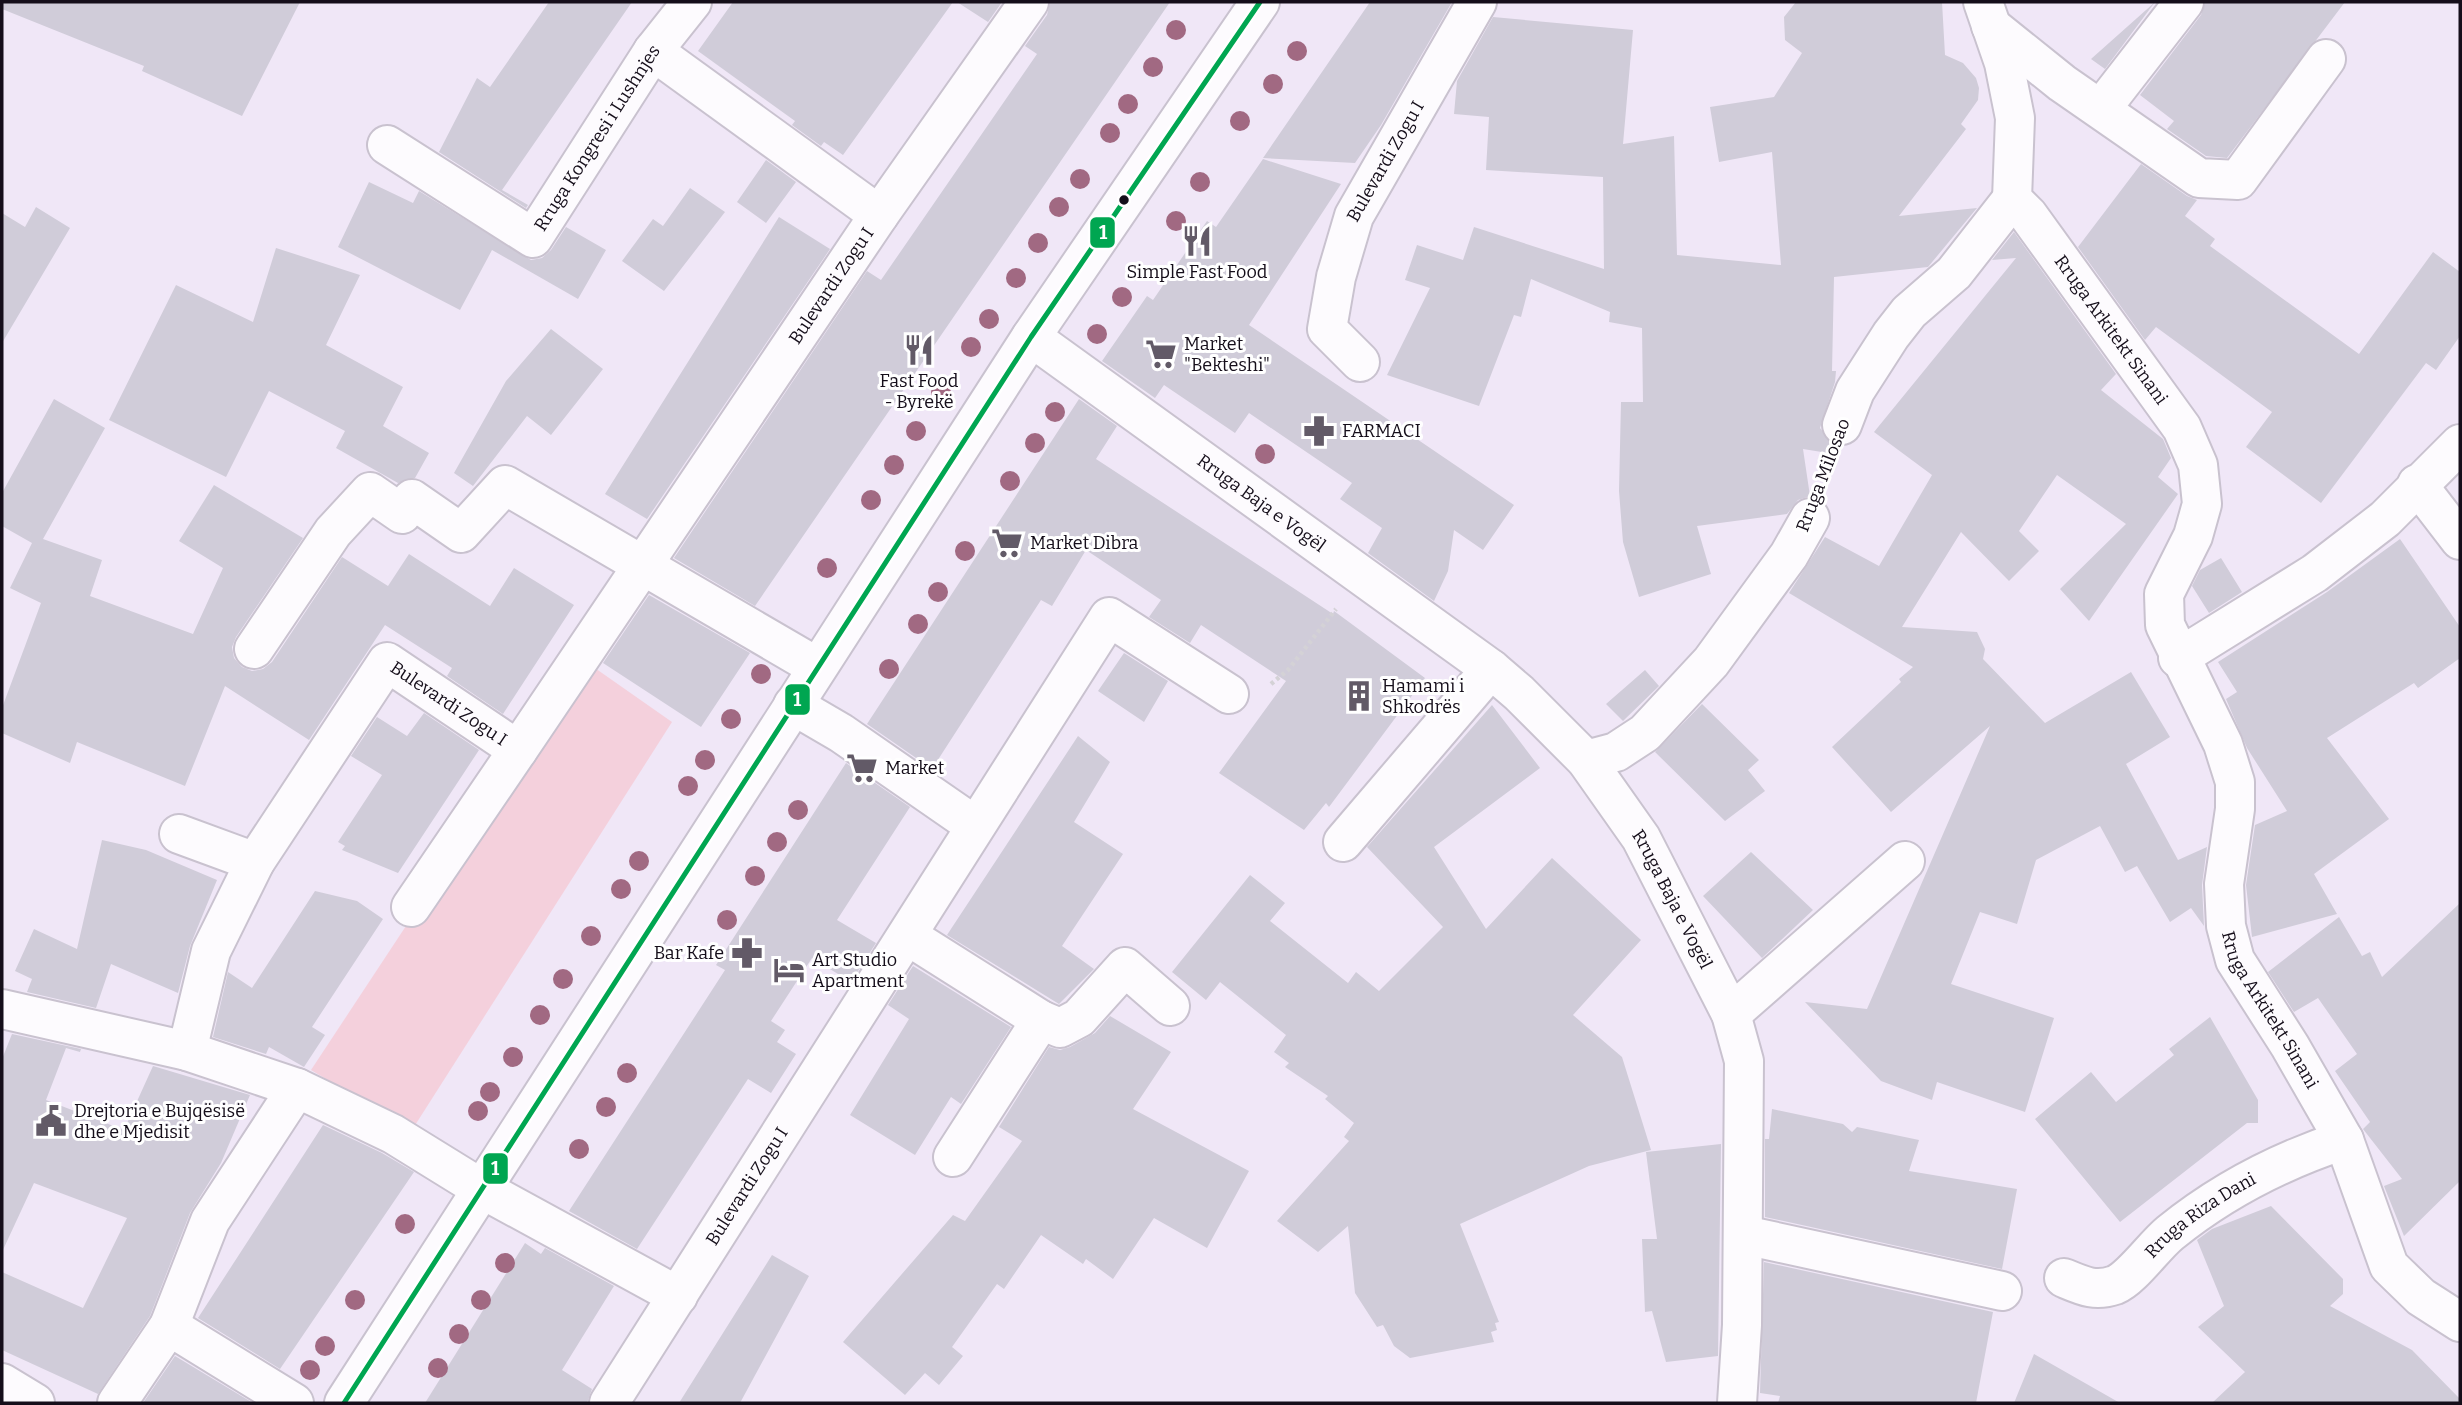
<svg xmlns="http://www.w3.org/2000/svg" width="2462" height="1405" font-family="Bitter,serif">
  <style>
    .green { fill: #f4d0dc }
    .building { fill: #d0ccd9 }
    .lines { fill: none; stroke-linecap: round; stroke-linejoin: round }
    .minor-casing { stroke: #c9c2cf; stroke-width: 42 }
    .major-casing { stroke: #c9c2cf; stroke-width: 42 }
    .path { stroke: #d4d2d6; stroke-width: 4.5; stroke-dasharray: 3.5 3.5; stroke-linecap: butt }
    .minor { stroke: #fdfbfe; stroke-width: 38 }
    .major { stroke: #fdfbfe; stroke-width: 38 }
    .bus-1-casing { stroke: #fff; stroke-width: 10 }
    .bus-1 { stroke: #00a651; stroke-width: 5 }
    .tree { fill: #a16982 }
    .bus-dot { fill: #150e1a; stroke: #fff; stroke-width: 2.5 }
    .labels { text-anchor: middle; stroke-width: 6; stroke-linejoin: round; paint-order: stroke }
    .street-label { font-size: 18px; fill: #150e1a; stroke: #fff }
    .poi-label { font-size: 18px; fill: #150e1a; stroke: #fff; text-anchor: start }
    .line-badge { stroke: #fff; stroke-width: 2.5 }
    .badge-label { font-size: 19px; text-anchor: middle; font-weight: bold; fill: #fff }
  </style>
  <rect width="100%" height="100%" fill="#f0e7f7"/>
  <path class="green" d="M582 659 672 722 412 1130 311 1070Z"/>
  <path class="building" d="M2 2H300L242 116 142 71 144 66 2 9Z
    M549 2H632L502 190 528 205 526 208 439 152 477 78 490 87Z
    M733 2H953L843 155 824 142 821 146 792 125 795 121 698 51Z
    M957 2H1002L988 22Z
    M1050 2H1170L755 606 674 558 867 271 881 280 1037 54 1025 46 1047 15Z
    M1370 2H1452L1381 125 1355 163 1263 158Z
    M1796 2H1942L1945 55 1963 63 1976 78 1979 88 1978 100 1961 124 1966 129 1899 216 1977 208 1928 267 1834 277 1832 371H1836L1835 382 1820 428 1831 443 1828 453 1803 449 1810 496 1798 500 1787 514 1697 526 1711 574 1639 597 1623 542 1619 491 1621 402H1643L1642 328 1609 322 1610 312 1531 279 1521 317 1514 315 1479 406 1387 375 1430 288 1405 280 1417 245 1463 260 1474 227 1604 269 1603 177 1486 170 1489 117 1454 114 1457 81 1493 17 1633 30 1623 144 1674 136 1677 255 1781 265 1772 152 1719 162 1710 107 1774 97 1802 53 1785 40 1784 17Z
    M2155 2 2105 69 2091 59Z
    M2205 2H2345L2227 158 2206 156 2167 129 2174 121 2140 95 2201 15Z
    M1263 159 1341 184 1249 325 1514 505 1483 550 1454 530 1448 571 1434 601 1368 553 1382 528 1340 499 1352 483 1249 413 1235 433 1164 385 1155 398 1102 361 1147 296 1153 300 1207 221 1216 227Z
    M766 160 796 182 766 223 737 202Z
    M2141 164 2187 196 2197 200 2185 216 2215 239 2210 246 2359 354 2433 252 2460 272V336L2436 370 2426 363 2321 503 2246 447 2272 412 2156 327 2145 340 2078 247Z
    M369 182 413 203 419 191 531 260 542 258 551 250 566 227 606 250 578 299 492 250 460 310 338 247Z
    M690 188 725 212 664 291 622 261 653 219 663 226Z
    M36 207 70 228 2 343V213L25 227Z
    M779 217 830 249 647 519 605 494Z
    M2014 232 2116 374 2101 390 2163 439 2171 458 2158 477 2178 494 2089 621 2060 589 2126 524 2057 475 2019 531 2039 551 2009 581 1961 532 1902 627 1977 632 1985 649 1983 659 2045 723 2131 672 2170 737 2126 764 2178 860 2207 847 2202 885 2204 926 2191 908 2170 922 2137 866 2125 872 2100 826 2036 860 2017 924 1980 912 1951 984 2054 1018 2025 1112 1937 1082 1932 1100 1881 1081 1805 1002 1867 1009 1990 726 1891 812 1832 747 1901 682 1899 679 1913 667 1789 593 1825 537 1879 566 1932 475 1874 432 2016 258 1992 260Z
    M276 248 360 275 326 345 403 387 383 426 429 453 415 478 398 483 336 448 345 431 269 391 226 477 109 420 176 285 253 322Z
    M551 329 603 369 551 435 527 416 473 486 454 473 506 381Z
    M54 399 105 428 43 539 102 560 90 596 193 634 223 568 179 541 214 485 303 538 236 637 232 647 234 658 242 667 252 671 263 669 272 662 342 557 388 586 409 554 490 606 514 568 574 605 503 714 447 676 452 668 385 625 309 740 225 686 185 786 77 742 70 763 2 733V708L41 603 10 588 32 543 2 526V493Z
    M1079 399 1117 426 1096 459 1333 614 1334 611 1425 678 1329 807 1326 803 1304 830 1219 773 1286 681 1201 625 1190 643 1149 617 1161 600 1086 550 1052 606 1041 600 932 769 867 724Z
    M2400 539 2460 627V658L2418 688 2414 683 2327 738 2389 819 2314 874 2337 914 2252 937 2246 885 2255 825 2287 811 2247 748 2226 699 2237 692 2218 662 2327 592Z
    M2221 558 2242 592 2209 613 2192 586 2200 570Z
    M649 595 750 653 701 727 603 663Z
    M1124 653 1168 681 1144 722 1098 691Z
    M1645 670 1659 686 1623 721 1606 704Z
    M1702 704 1759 760 1748 770 1765 791 1725 821 1655 752Z
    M1492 705 1540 768 1434 847 1486 929 1552 858 1641 940 1573 1015 1622 1057 1651 1150 1589 1166 1460 1224 1499 1322 1495 1323 1497 1330 1491 1332 1494 1342 1410 1358 1394 1346 1383 1325 1377 1327 1355 1293 1348 1226 1318 1252 1277 1221 1349 1141 1344 1137 1354 1123 1325 1099 1328 1096 1285 1067 1289 1063 1274 1052 1286 1035 1220 982 1206 1000 1172 972 1250 875 1285 903 1270 921 1348 983 1356 972 1379 991 1443 927 1367 847Z
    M424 713 479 750 398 873 342 850 345 846 338 842 382 775 351 756 377 717 407 736Z
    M1078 736 1110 762 1074 822 1123 854 1062 946 1094 969 1059 1004 947 935Z
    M846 763 910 807 837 920 876 943 851 982 812 958 771 1021 785 1030 777 1042 796 1054 771 1093 748 1079 637 1249 569 1211 725 970 716 965Z
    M102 840 146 850 217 880 190 946 178 993 111 964 96 1008 27 992 32 979 15 971 34 929 77 949Z
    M1751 852 1813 910 1762 958 1703 896Z
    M315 891 357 901 383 919 312 1027 325 1035 304 1067 269 1047 266 1054 213 1037 228 972 252 988Z
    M2460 903V1181L2404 1236 2384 1186 2402 1179 2363 1129 2370 1122 2335 1071 2357 1054 2318 998 2294 1012 2268 972 2339 917 2362 956 2370 952 2382 977Z
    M913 966 1011 1027 961 1104 951 1097 915 1155 850 1115 909 1019 888 1005Z
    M1110 1016 1171 1052 1133 1109 1249 1171 1207 1248 1154 1218 1113 1279 1086 1259 1083 1264 1041 1235 1004 1289 997 1284 952 1347 963 1356 939 1385 925 1373 905 1395 843 1342 953 1215 965 1221 1022 1141 999 1127 1049 1047 1060 1050 1070 1047 1095 1033Z
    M2210 1017 2258 1100V1123H2247L2120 1222 2035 1119 2091 1072 2116 1102 2174 1055 2169 1049Z
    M12 1034 81 1049 80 1052 66 1048 46 1100 124 1130 153 1066 250 1095 221 1163 190 1213 150 1316 98 1394 2 1350V1272L83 1308 127 1218 34 1183 2 1252V1059Z
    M1772 1109 1843 1124 1852 1132 1857 1127 1919 1140 1909 1171 2017 1189 2002 1269 1765 1217V1139H1769Z
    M323 1125 382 1153 414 1172 280 1369 198 1318Z
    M1721 1144 1718 1356 1666 1362 1652 1311 1645 1312 1642 1239H1657L1646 1152Z
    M2271 1206 2343 1279V1294L2330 1306 2412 1350 2460 1399V1403H2212L2245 1372 2198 1327 2224 1306 2197 1240 2212 1229Z
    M525 1243 541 1254 545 1248 614 1286 562 1370 592 1389 587 1403H425Z
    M772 1255 809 1276 740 1403H679Z
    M1764 1262 1993 1312 1976 1403H1778L1780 1396 1760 1393Z
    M2034 1354 2120 1403H2014Z
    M175 1356 253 1403H143Z"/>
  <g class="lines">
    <defs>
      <g id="minor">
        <path id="s1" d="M1983 2 2004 63 2015 118 2012 199 2028 215 2182 428 2198 465 2202 504 2193 536 2164 594 2165 625 2223 744 2235 782V809L2224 884 2226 926 2235 960 2290 1046 2344 1140 2389 1266 2421 1297 2460 1322"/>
        <path d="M1991 26 2062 83 2199 178 2238 180 2326 59"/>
        <path d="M653 51 879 215"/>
        <path d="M2101 109 2184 2"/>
        <path id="s2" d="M387 145 533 238 653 51 692 2"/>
        <path id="s3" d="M1031 337 1491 669 1519 693 1586 760 1641 838 1731 1014 1744 1061 1742 1325 1737 1403"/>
        <path id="s4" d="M1360 362 1327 329 1336 277 1354 216 1477 2"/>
        <path d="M1842 425 1855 391 1891 335 1909 312 1954 273 2012 199"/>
        <path d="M2417 484 2460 540"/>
        <path d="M254 649 333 532 370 492 402 514 412 499 461 533 505 485 817 667"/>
        <path d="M2178 658 2315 573 2385 519 2460 444"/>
        <path d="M793 705 841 733 974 825"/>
        <path id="s5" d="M518 750 879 215 1029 2"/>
        <path d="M1586 760 1616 752 1645 733 1711 662 1789 555 1810 518"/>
        <path d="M179 834 255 862"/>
        <path d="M1343 842 1491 669"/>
        <path d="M908 936 1041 1020 1060 1028 1079 1018 1125 967 1170 1006"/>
        <path d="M2 1009 187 1051 297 1088 393 1134 482 1189 678 1296"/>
        <path d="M1731 1014 1905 861"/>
        <path id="s6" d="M187 1051 211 951 255 862 387 662 518 750 411 907"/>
        <path d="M953 1157 1041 1020"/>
        <path d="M1744 1235 2002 1291"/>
        <path id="s7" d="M2064 1278C2083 1286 2095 1292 2115 1285 2132 1278 2154 1246 2170 1233 2223 1190 2280 1161 2344 1140"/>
        <path d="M169 1326 294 1403"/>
        <path d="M2 1383 35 1403"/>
        <path d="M117 1403 169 1326 210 1221 297 1088"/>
        <path id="s8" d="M609 1403 1109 617 1229 694"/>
      </g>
      <path id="major" d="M344 1403 1031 337 1260 2"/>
    </defs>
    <use href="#minor" class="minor-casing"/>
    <use href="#major" class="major-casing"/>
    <path class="path" d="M1271 684 1288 670 1336 609"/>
    <use href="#minor" class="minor"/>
    <use href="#major" class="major"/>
    <defs>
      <path id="bus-1" d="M344 1403 1031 337 1260 2"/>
    </defs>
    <use href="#bus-1" class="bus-1-casing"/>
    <use href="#bus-1" class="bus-1"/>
  </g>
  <g class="tree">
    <circle cx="1176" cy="30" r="10"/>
    <circle cx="1297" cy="51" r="10"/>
    <circle cx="1153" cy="67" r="10"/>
    <circle cx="1273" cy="84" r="10"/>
    <circle cx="1128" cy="104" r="10"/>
    <circle cx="1240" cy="121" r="10"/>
    <circle cx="1110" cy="133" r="10"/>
    <circle cx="1080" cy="179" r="10"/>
    <circle cx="1200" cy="182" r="10"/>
    <circle cx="1059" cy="207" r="10"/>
    <circle cx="1176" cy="221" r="10"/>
    <circle cx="1038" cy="243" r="10"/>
    <circle cx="1016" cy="278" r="10"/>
    <circle cx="1122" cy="297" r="10"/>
    <circle cx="989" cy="319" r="10"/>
    <circle cx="1097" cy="334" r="10"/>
    <circle cx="971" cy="347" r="10"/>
    <circle cx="941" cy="392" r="10"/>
    <circle cx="1055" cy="412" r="10"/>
    <circle cx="916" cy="431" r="10"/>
    <circle cx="1035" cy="443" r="10"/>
    <circle cx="1265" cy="454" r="10"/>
    <circle cx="894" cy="465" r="10"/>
    <circle cx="1010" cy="481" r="10"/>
    <circle cx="871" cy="500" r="10"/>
    <circle cx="965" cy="551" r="10"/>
    <circle cx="827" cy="568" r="10"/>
    <circle cx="938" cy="592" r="10"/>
    <circle cx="918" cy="624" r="10"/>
    <circle cx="889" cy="669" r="10"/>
    <circle cx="761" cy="674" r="10"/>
    <circle cx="731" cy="719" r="10"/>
    <circle cx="705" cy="760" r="10"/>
    <circle cx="688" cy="786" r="10"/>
    <circle cx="798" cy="810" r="10"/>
    <circle cx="777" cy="842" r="10"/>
    <circle cx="639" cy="861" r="10"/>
    <circle cx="755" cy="876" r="10"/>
    <circle cx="621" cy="889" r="10"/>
    <circle cx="727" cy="920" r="10"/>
    <circle cx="591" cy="936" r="10"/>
    <circle cx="563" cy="979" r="10"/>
    <circle cx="540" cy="1015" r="10"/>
    <circle cx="513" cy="1057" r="10"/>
    <circle cx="627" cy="1073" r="10"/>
    <circle cx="490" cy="1092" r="10"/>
    <circle cx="606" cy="1107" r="10"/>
    <circle cx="478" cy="1111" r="10"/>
    <circle cx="579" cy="1149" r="10"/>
    <circle cx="405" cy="1224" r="10"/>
    <circle cx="505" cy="1263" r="10"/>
    <circle cx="355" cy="1300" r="10"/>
    <circle cx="481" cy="1300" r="10"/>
    <circle cx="459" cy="1334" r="10"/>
    <circle cx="325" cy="1346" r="10"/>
    <circle cx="438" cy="1368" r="10"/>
    <circle cx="310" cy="1370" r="10"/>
  </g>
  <defs>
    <symbol id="restaurant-bare" viewBox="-9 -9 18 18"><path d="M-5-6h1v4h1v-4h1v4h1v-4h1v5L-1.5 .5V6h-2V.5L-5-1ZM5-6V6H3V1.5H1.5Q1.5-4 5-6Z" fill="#625a67" stroke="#fff" stroke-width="2.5" paint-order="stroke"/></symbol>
    <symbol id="supermarket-bare" viewBox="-9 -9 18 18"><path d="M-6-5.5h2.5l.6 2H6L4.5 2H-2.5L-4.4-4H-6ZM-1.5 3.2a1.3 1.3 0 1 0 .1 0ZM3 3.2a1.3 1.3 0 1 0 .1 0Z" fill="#625a67" stroke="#fff" stroke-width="2.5" paint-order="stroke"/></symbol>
    <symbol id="pharmacy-bare" viewBox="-9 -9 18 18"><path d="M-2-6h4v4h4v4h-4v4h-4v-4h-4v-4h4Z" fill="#625a67" stroke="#fff" stroke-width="2.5" paint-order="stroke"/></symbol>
    <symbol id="building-bare" viewBox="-9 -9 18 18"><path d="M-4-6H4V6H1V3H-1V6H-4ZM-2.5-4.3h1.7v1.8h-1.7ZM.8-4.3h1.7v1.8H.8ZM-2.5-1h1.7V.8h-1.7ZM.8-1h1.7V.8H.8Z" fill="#625a67" stroke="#fff" stroke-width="2.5" paint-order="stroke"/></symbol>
    <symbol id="hotel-bare" viewBox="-9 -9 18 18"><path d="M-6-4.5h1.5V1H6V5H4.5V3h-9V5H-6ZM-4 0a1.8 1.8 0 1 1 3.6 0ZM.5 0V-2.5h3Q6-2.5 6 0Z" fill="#625a67" stroke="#fff" stroke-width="2.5" paint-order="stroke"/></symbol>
    <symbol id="civic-bare" viewBox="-9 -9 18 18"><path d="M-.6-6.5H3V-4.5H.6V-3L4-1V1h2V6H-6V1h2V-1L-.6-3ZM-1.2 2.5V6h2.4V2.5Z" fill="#625a67" stroke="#fff" stroke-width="2.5" paint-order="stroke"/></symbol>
  </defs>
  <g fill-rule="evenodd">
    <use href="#restaurant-bare" x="1175" y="219" width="44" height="44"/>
    <use href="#restaurant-bare" x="897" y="328" width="44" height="44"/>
    <use href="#supermarket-bare" x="1139" y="332" width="44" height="44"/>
    <use href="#pharmacy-bare" x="1297" y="409" width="44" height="44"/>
    <use href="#supermarket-bare" x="985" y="521" width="44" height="44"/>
    <use href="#building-bare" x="1337" y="674" width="44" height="44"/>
    <use href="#supermarket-bare" x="840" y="746" width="44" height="44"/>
    <use href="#pharmacy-bare" x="725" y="931" width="44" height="44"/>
    <use href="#hotel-bare" x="767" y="948" width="44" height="44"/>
    <use href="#civic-bare" x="29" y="1099" width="44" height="44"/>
  </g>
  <circle class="bus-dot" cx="1124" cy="200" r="6"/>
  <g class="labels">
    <g class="street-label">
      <text dy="6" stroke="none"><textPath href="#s2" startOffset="292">Rruga Kongresi i Lushnjes</textPath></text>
      <text dy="6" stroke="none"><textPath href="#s4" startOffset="226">Bulevardi Zogu I</textPath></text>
      <text dy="6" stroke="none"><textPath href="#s5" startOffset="560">Bulevardi Zogu I</textPath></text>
      <text dy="6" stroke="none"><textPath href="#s1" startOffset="366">Rruga Arkitekt Sinani</textPath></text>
      <text transform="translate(1823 475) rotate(-69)" y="6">Rruga Milosao</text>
      <text dy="6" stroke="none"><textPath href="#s3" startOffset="284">Rruga Baja e Vogël</textPath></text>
      <text dy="6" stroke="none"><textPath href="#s6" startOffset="516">Bulevardi Zogu I</textPath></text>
      <text dy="6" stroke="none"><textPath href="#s3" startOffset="863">Rruga Baja e Vogël</textPath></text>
      <text dy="6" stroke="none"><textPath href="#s1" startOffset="1108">Rruga Arkitekt Sinani</textPath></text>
      <text dy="6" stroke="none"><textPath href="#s8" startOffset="257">Bulevardi Zogu I</textPath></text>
      <text dy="6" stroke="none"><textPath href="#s7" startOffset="164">Rruga Riza Dani</textPath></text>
    </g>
    <g class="poi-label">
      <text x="1197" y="278" text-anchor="middle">Simple Fast Food</text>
      <text x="1184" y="350">Market<tspan x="1184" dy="21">"Bekteshi"</tspan></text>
      <text x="919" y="387" text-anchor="middle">Fast Food<tspan x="919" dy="21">- Byrekë</tspan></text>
      <text x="1342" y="437">FARMACI</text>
      <text x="1030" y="549">Market Dibra</text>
      <text x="1382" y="692">Hamami i<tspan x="1382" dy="21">Shkodrës</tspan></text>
      <text x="885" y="774">Market</text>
      <text x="724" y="959" text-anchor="end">Bar Kafe</text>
      <text x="812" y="966">Art Studio<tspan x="812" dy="21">Apartment</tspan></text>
      <text x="74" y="1117">Drejtoria e Bujqësisë<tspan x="74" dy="21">dhe e Mjedisit</tspan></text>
    </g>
  </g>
  <g class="line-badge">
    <rect x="1089" y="216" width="27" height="33" rx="7" fill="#00a651"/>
    <rect x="784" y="683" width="27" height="33" rx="7" fill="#00a651"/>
    <rect x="482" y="1152" width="27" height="33" rx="7" fill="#00a651"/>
  </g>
  <g class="badge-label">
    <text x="1103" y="239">1</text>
    <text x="797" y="706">1</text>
    <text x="495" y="1175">1</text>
  </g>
  <rect width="2462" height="1405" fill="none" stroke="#150e1a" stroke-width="7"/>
</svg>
